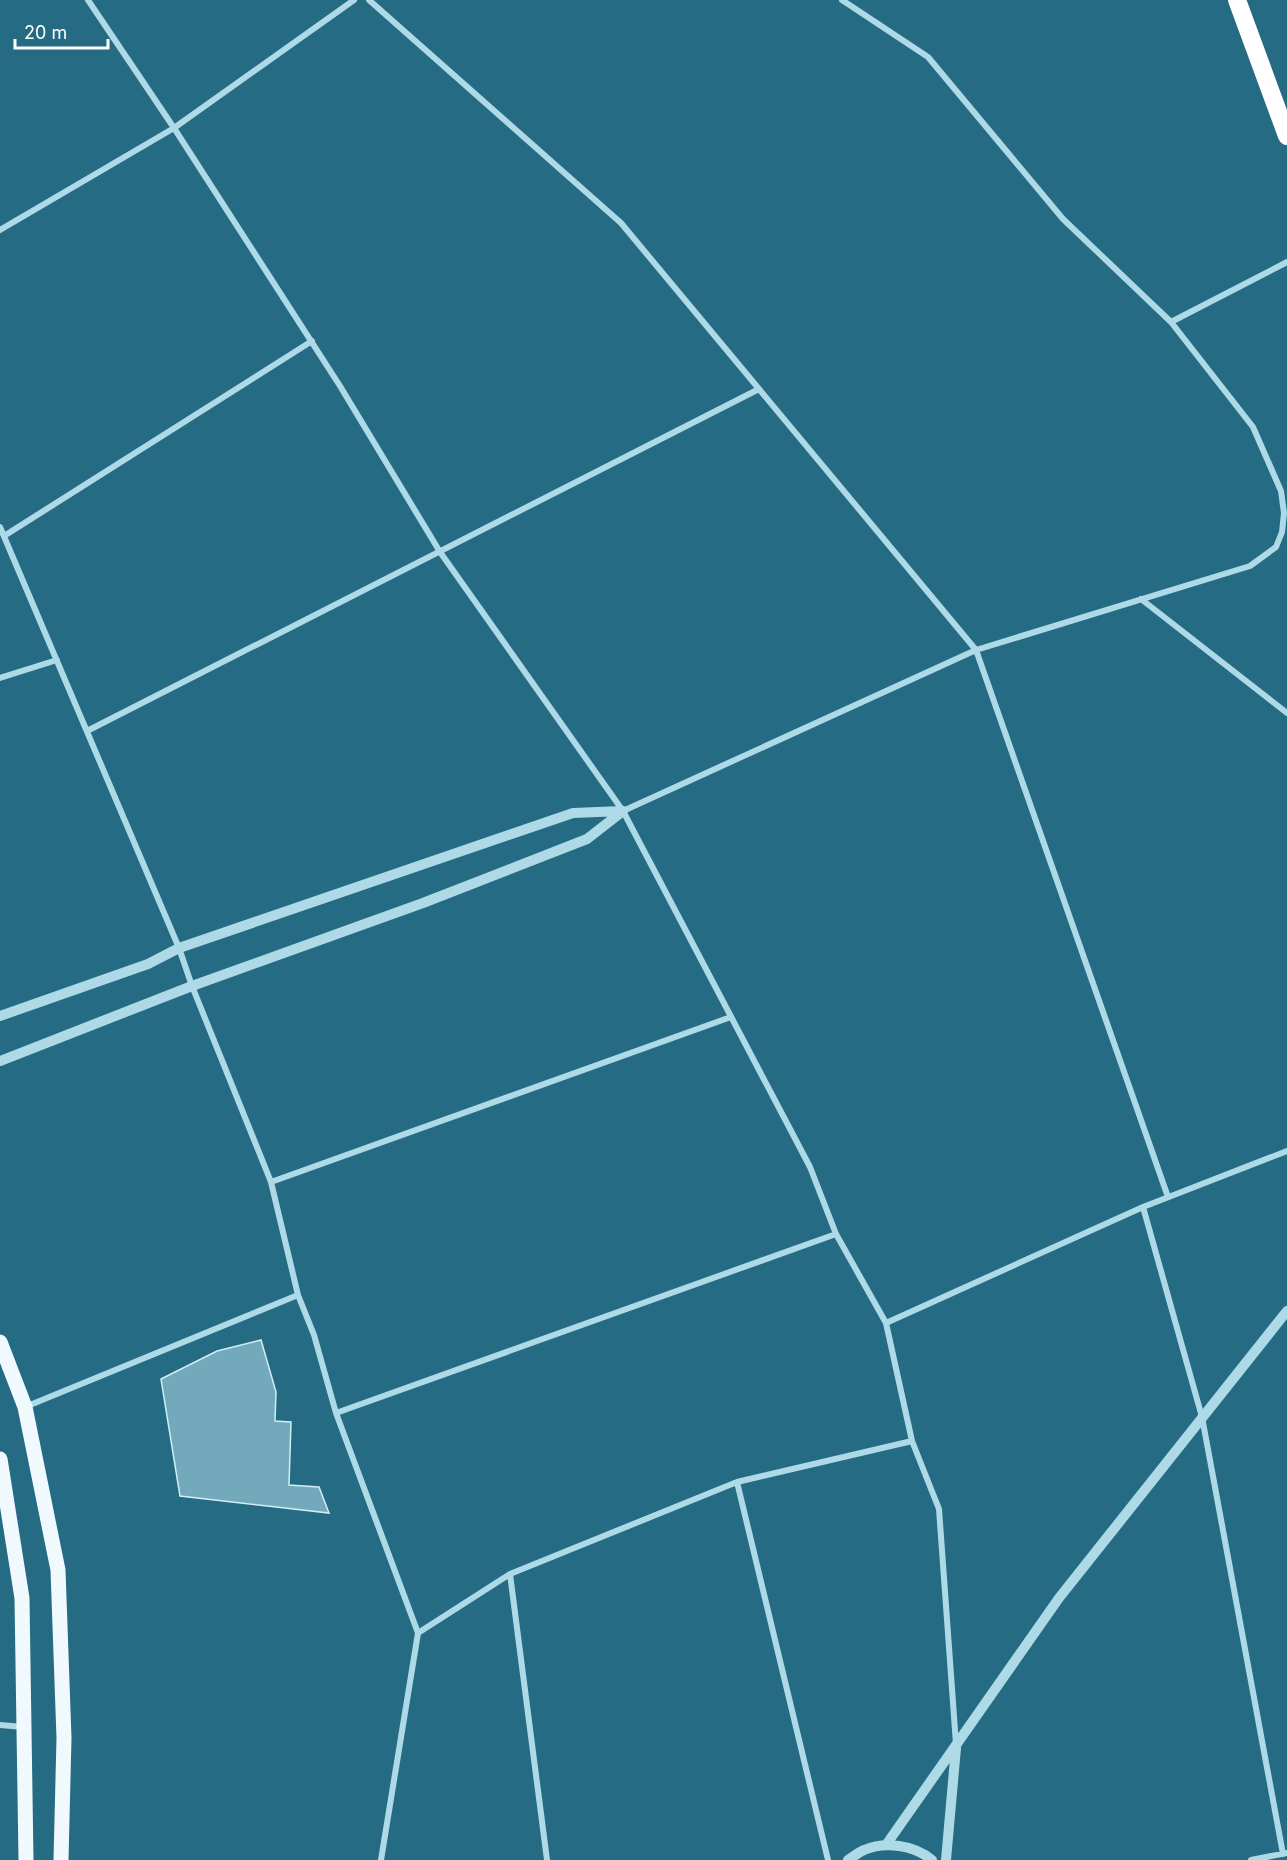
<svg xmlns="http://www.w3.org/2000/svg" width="1287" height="1860" font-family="Inter,sans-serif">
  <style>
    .building { fill: #72aabc; stroke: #d2edf6; stroke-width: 1.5 }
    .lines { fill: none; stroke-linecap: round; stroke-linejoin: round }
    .minor { stroke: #aedae7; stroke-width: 6 }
    .tertiary { stroke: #aedae7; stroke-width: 10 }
    .primary { stroke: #f0f9fd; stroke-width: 15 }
    .motorway { stroke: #fff; stroke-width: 18 }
  </style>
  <rect width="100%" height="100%" fill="#256b83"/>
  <path class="building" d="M261 1340 276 1392 275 1421 291 1422 289 1485 319 1487 329 1513 180 1496 161 1379 217 1351Z"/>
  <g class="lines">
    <path class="minor" d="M88 0 174 128 340 386 440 552 623 811 810 1167 836 1234 886 1323 912 1441 939 1509 956 1744
      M369 0 621 223 976 650 623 811
      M842 0 928 57 1063 219 1171 322 1253 427 1281 491 1284 513 1282 532 1276 547 1250 566 976 650 1168 1197
      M0 230 174 128 354 0
      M1171 322 1287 262
      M0 527 179 948 192 986 271 1182 298 1295 314 1335 336 1413 418 1633 381 1860
      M4 536 312 341
      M1141 599 1287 713
      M0 678 57 660
      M87 731 759 389
      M271 1182 731 1017
      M1143 1207 1202 1417 1283 1854
      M886 1323 1143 1207 1287 1151
      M25 1407 298 1295
      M336 1413 836 1234
      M737 1482 828 1860
      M510 1574 547 1860
      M418 1633 510 1574 737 1482 912 1441
      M0 1725 23 1727
      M1251 1860 1287 1853"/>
    <path class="tertiary" d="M0 1016 148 964 179 948 573 813 622 811
      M0 1061 192 986 423 903 587 839 623 811
      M886 1845 1059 1598 1287 1311
      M848 1860C853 1857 859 1852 864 1850 885 1841 914 1845 932 1860
      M946 1860 956 1748"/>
    <path class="primary" d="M0 1342 25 1407 58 1570 64 1738 61 1860
      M0 1459 22 1598 26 1860"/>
    <path class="motorway" d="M1237 0 1287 136"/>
  </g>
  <path d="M15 39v9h93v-9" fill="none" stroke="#ffffff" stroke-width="3"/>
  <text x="24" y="39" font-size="18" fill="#ffffff" stroke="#256b83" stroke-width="4.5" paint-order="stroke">20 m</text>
</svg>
